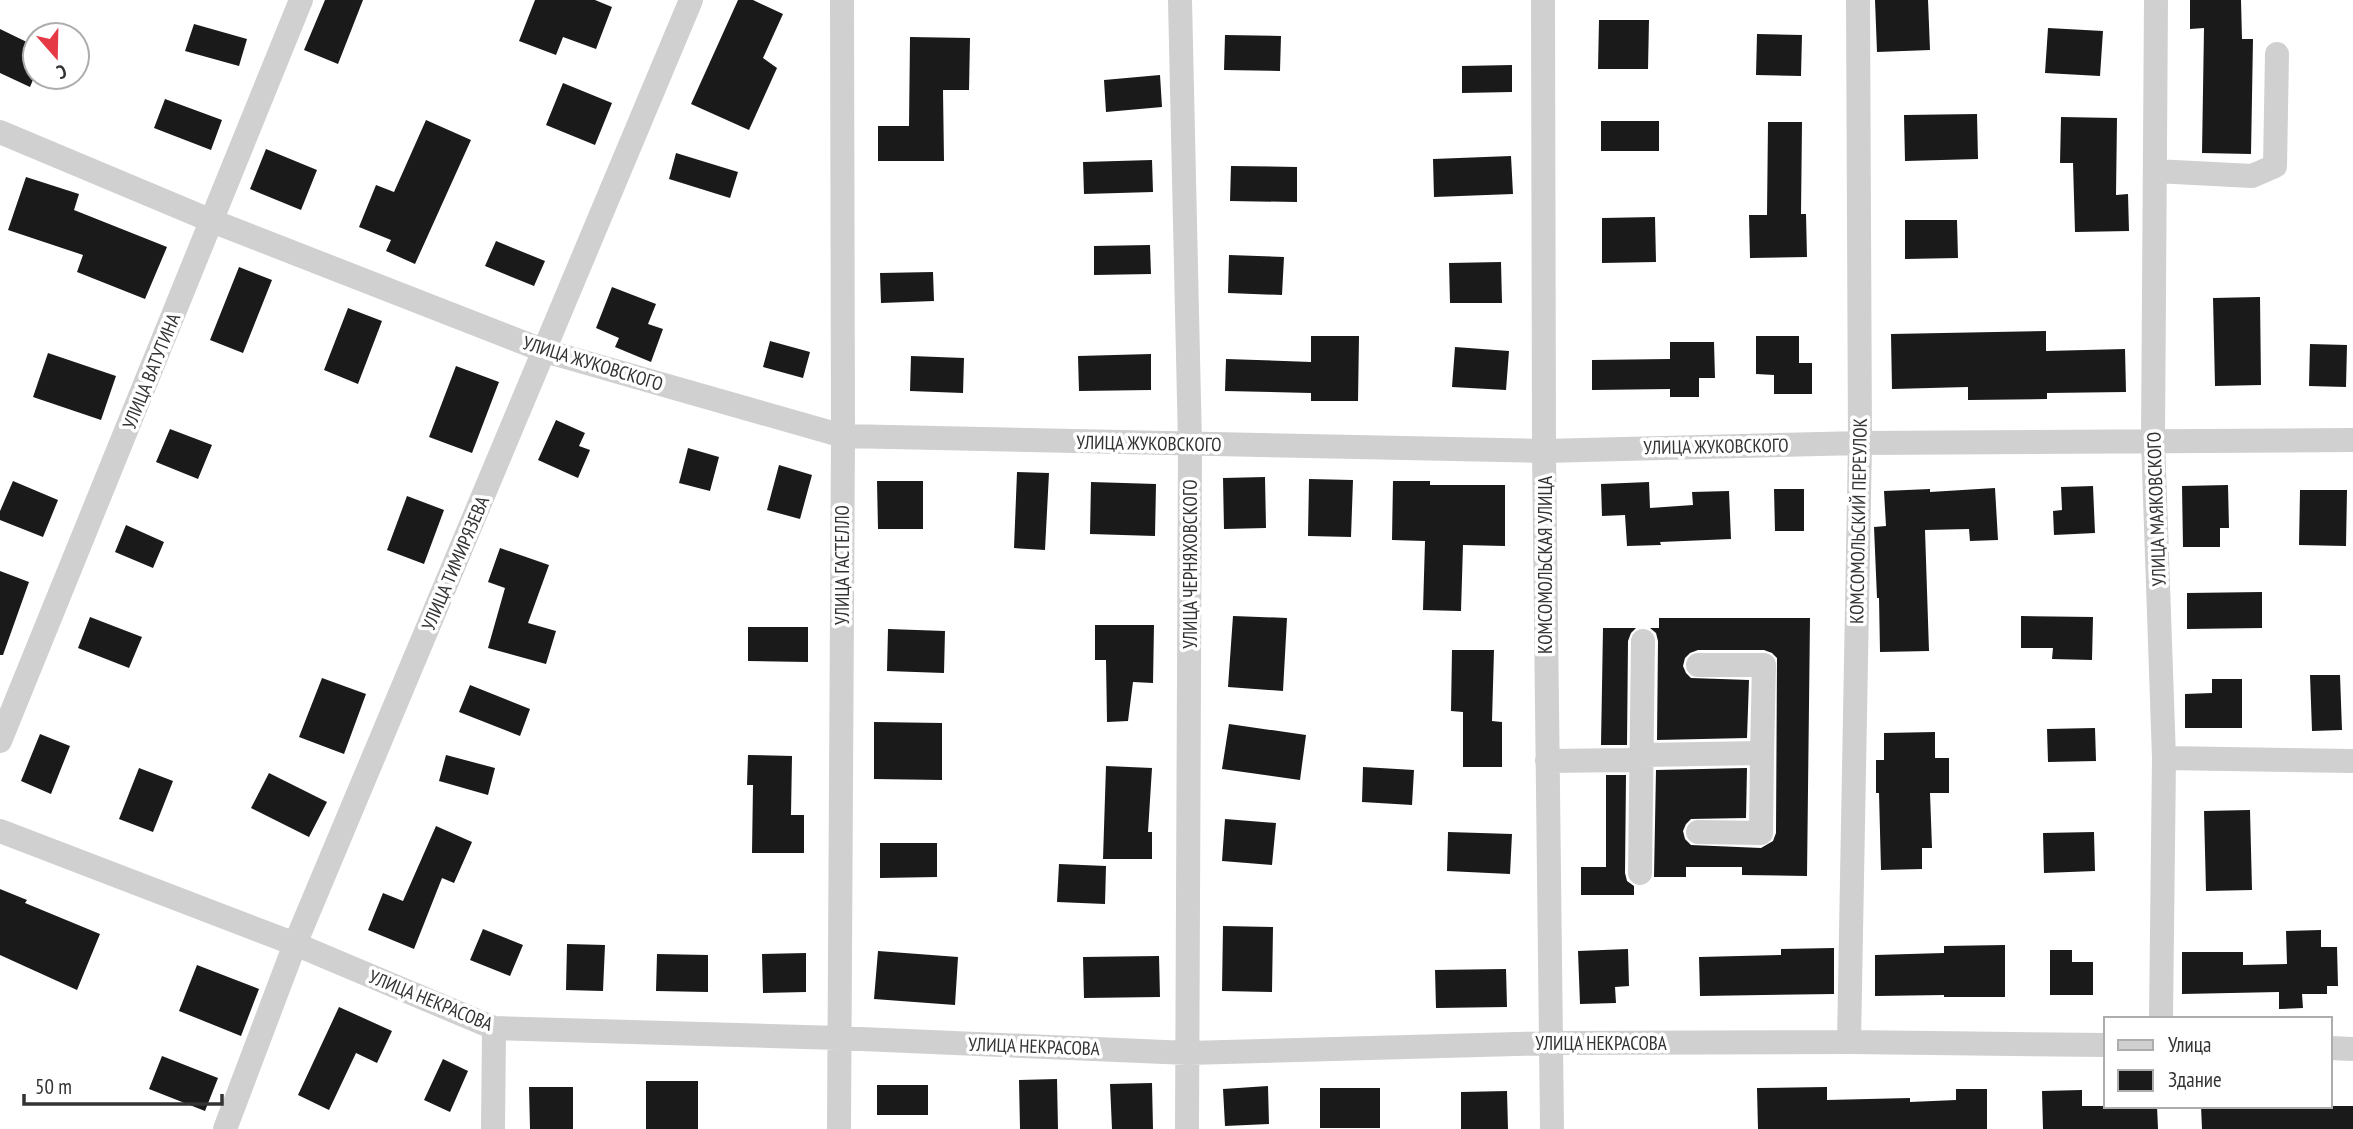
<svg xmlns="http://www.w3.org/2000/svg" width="2353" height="1129" font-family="'PT Sans Narrow',sans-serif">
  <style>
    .building { fill: #1a1a1a }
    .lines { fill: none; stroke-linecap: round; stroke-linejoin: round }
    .minor { stroke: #d0d0d0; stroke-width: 24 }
    .labels { text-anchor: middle; stroke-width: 7; stroke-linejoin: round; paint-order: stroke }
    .street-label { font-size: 19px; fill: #333; stroke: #fff }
  </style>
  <rect width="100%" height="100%" fill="#fff"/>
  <path class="building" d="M325 0H363L338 64 304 50Z
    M535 0H595L612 7 596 49 563 37 556 55 519 41Z
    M738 0H753L783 14 763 58 777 68 749 130 691 104Z
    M1875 0H1928L1930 50 1877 52Z
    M2190 0H2241L2242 39H2253L2251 154 2202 153 2204 28 2190 29Z
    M1599 20H1649L1648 69H1598Z
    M194 24 247 39 239 66 185 51Z
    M2048 28 2103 31 2100 76 2045 73Z
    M0 29 35 46V75L30 87 0 73Z
    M1757 34 1802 35 1801 76 1756 75Z
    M1225 35 1281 36 1280 71 1224 70Z
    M910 37 970 38 969 90H943L944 161H878V126H909Z
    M1512 65V92L1462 93V66Z
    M1160 75 1162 107 1106 112 1104 80Z
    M563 83 612 103 595 145 546 125Z
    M165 99 222 120 211 150 154 128Z
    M1977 114 1978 159 1905 161 1904 115Z
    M2061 117 2117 118 2116 195 2128 194 2129 231 2075 232 2073 163H2060Z
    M426 120 471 140 415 264 386 251 391 240 359 227 376 185 394 192Z
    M1601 121H1659V151H1601Z
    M1768 122H1802L1801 214H1806L1807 257 1750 258 1749 215H1767Z
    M266 149 317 170 301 210 250 189Z
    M676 153 738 172 730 198 669 179Z
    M1511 156 1513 194 1434 197 1433 159Z
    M1152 160 1153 192 1084 194 1083 162Z
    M1231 166 1297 167V202L1230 201Z
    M26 177 79 194 74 210 167 247 145 299 77 272 83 255 8 230Z
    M1655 217 1656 262 1602 263V218Z
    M1905 220H1957L1958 258 1905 259Z
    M496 241 545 261 534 286 485 266Z
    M1150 245 1151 274 1094 275V246Z
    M1229 255 1284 257 1282 295 1228 293Z
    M1501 262 1502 303H1450L1449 263Z
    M239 267 272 280 243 353 210 340Z
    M933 272 934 301 881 303 880 273Z
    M612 287 656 304 648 324 663 329 651 362 615 347 619 338 596 328Z
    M2260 297 2261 385 2215 386 2213 298Z
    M348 308 382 321 358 384 324 370Z
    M2046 331V351L2125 349 2126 392 2047 393V399L1968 400V387L1892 389 1891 334Z
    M1311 336H1359L1358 401H1311V393L1225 391 1226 359 1311 362Z
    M1756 336H1799V363H1812V394H1774V375L1756 374Z
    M770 341 810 352 803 378 763 367Z
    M1670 342H1714L1715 378H1699V397H1670V389L1592 390V360L1670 359Z
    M2310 344 2347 345 2346 387 2309 386Z
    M1455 347 1509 351 1506 390 1452 387Z
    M48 353 116 376 101 420 33 397Z
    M1151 354V390L1079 391 1078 356Z
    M911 356 964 358 963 393 910 391Z
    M456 366 499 382 472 453 429 437Z
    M556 420 585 433 579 446 590 450 578 478 538 460Z
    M170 429 212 445 198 479 156 462Z
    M688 448 719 457 710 491 679 483Z
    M779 465 812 475 800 519 767 510Z
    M1017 472 1049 473 1045 550 1014 548Z
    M1265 477 1266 528 1224 529 1223 478Z
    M1309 479 1353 480 1351 537 1308 536Z
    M13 481 58 500 43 537 0 520V511Z
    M877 481H923V529H878Z
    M1393 481H1430V485H1505V546L1463 545 1461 611 1423 610 1425 541 1392 540Z
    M1091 482 1156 484 1155 536 1090 534Z
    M1649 482 1650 508 1693 505 1692 492 1729 491 1731 539 1660 542 1661 545 1627 546 1625 515 1602 516 1601 484Z
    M2228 485 2229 528H2220V547H2183L2182 486Z
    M2093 486 2095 533 2054 535 2053 511 2062 510 2061 487Z
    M1995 488 1998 540 1970 541 1969 529 1925 530 1929 651 1880 652 1879 598H1877L1874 527 1886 526 1884 491 1930 489V492Z
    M1774 489H1804V531H1775Z
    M2300 490H2347L2346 546 2299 545Z
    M407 496 444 510 424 564 387 550Z
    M126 525 164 542 153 568 115 552Z
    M500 548 549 565 528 623 556 631 546 664 488 648 505 588 488 582Z
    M0 571 29 582 3 655H0Z
    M2262 592V628L2187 629V593Z
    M1233 616 1287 618 1283 691 1228 687Z
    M2021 616 2093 617 2092 660 2052 659 2053 648H2021Z
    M90 617 142 637 129 668 78 648Z
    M1659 618H1810L1807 876 1742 875V867H1686V877H1654L1656 770 1747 768 1746 818 1691 819 1686 824 1683 831 1685 839 1691 845 1761 848 1773 841 1776 833 1777 658 1772 653 1764 650H1698L1690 653 1685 658 1683 666 1686 673 1691 678 1749 680 1747 738 1657 740 1658 641 1656 633 1650 628H1659Z
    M1095 625H1154L1153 683 1133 682 1128 721 1107 722 1106 660H1095Z
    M748 627H808V662L748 661Z
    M1603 628H1636L1631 633 1628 641 1627 745H1601Z
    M888 629 945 631 944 673 887 671Z
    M1452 650H1494L1492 721 1502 722V767H1463V712L1451 711Z
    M2310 675H2340L2342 730 2312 731Z
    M322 678 366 694 344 754 299 737Z
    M2212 679H2242V728H2185V694L2212 693Z
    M470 685 530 709 520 736 459 712Z
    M874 722 942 723V780L874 779Z
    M1229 724 1306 735 1300 780 1222 769Z
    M2095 728 2096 761 2048 762 2047 729Z
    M1935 732V758H1949V793H1930L1932 848H1922V869L1881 870 1879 793H1876V760H1884V733Z
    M40 734 70 746 51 794 21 781Z
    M446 755 495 768 488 795 439 781Z
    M748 755 792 756 791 815H804V853H752L753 785H747Z
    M1106 766 1152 768 1148 832H1152V859H1103Z
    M1363 767 1414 770 1412 805 1362 802Z
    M139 768 173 781 153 832 119 819Z
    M269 773 327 802 309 837 251 808Z
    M1606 775H1626L1625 873 1627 881 1634 886V895H1581V867H1606Z
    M2250 810 2252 890 2206 891 2204 811Z
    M1225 819 1276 823 1272 865 1222 861Z
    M436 826 472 842 454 883 442 878 414 949 368 930 383 893 403 901Z
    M1448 832 1512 834 1510 874 1447 871Z
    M2094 832 2095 871 2044 873 2043 833Z
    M880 843H937V877L880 878Z
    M1059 864 1106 866 1105 904 1057 902Z
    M0 889 27 900 25 903 100 934 77 990 0 955Z
    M1223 926 1273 927 1272 992 1222 991Z
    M483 929 523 945 510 976 470 960Z
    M2321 930V947H2337L2338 986H2327V994H2302L2303 1008 2279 1009V992L2182 994V952H2243V965L2287 964 2286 931Z
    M567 944 605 945 603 991 566 990Z
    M2005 945V997H1944V995L1875 996V955L1944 953V946Z
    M1834 948V994L1700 996 1699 957 1781 955V949Z
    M1628 949 1629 986 1615 987 1616 1003 1580 1004 1578 951Z
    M2050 950H2072V962H2093V995H2050Z
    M878 951 958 957 955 1005 874 999Z
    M806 953V992L763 993 762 954Z
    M657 954 708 955V992L656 991Z
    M1159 956 1160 997 1084 998 1083 957Z
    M197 965 259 989 241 1036 179 1011Z
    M1506 969 1507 1007 1436 1008 1435 970Z
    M339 1007 392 1031 377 1063 356 1053 329 1110 298 1095Z
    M162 1056 218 1078 205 1111 149 1089Z
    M443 1059 468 1071 450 1112 424 1100Z
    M1057 1079 1058 1129H1020L1019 1080Z
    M646 1081H698V1129H646Z
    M1152 1083 1153 1129H1112L1110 1084Z
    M877 1085H928V1115H877Z
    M1268 1086 1269 1124 1225 1126 1223 1089Z
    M529 1087H573V1129H530Z
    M1827 1087V1100L1910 1098V1102L1956 1100V1089H1987V1129H1758L1757 1088Z
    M1320 1088H1380V1128H1320Z
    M2082 1090V1106H2157L2158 1129H2043L2042 1091Z
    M1507 1091 1508 1129H1461V1092Z
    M2201 1106H2353V1129H2202Z"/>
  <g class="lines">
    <path class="minor" d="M1180 0 1190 445 1187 1129
      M1543 0 1544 451 1552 1129
      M2156 0 2153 440 2164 758 2161 1019
      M0 132 212 221 545 351 843 436 1544 451 1860 443 2353 440
      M2155 171 2252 176 2275 166 2277 54
      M1698 665H1764L1762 753
      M0 741 301 0
      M2164 758 2353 761
      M1547 761 1631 760 1641 755 1762 753 1761 833 1698 832
      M0 831 295 944 494 1028 838 1038 1188 1053 1550 1043 1849 1042 2106 1045
      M1640 873 1643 641
      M1849 1042 1860 443 1858 0
      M2330 1048 2353 1049
      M225 1129 295 944 691 0
      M493 1129 494 1028
      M839 1129 843 436 842 0"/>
  </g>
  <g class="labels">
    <g class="street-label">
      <text transform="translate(593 363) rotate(17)" y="7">УЛИЦА ЖУКОВСКОГО</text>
      <text transform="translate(151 371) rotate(-68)" y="7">УЛИЦА ВАТУТИНА</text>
      <text transform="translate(1149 443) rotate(1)" y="7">УЛИЦА ЖУКОВСКОГО</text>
      <text transform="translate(1716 446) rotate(-1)" y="7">УЛИЦА ЖУКОВСКОГО</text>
      <text transform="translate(2156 509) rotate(-92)" y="7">УЛИЦА МАЯКОВСКОГО</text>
      <text transform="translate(1858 521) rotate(-89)" y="7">КОМСОМОЛЬСКИЙ ПЕРЕУЛОК</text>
      <text transform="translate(455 563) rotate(-67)" y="7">УЛИЦА ТИМИРЯЗЕВА</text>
      <text transform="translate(1190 564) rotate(-90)" y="7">УЛИЦА ЧЕРНЯХОВСКОГО</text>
      <text transform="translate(842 565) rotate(-90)" y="7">УЛИЦА ГАСТЕЛЛО</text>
      <text transform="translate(1545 565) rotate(-90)" y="7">КОМСОМОЛЬСКАЯ УЛИЦА</text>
      <text transform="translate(431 1000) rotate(22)" y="7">УЛИЦА НЕКРАСОВА</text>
      <text x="1601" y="1050">УЛИЦА НЕКРАСОВА</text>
      <text transform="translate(1034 1046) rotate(2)" y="7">УЛИЦА НЕКРАСОВА</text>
    </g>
  </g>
  <rect x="2104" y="1017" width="228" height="91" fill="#ffffff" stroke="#adadad" stroke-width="2"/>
  <rect x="2118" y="1040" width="35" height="10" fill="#d0d0d0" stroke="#adadad" stroke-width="2"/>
  <text x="2168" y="1052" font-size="21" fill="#333333">Улица</text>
  <rect x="2118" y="1070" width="35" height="21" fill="#1a1a1a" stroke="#adadad" stroke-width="2"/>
  <text x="2168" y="1087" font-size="21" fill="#333333">Здание</text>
  <g transform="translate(56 56) rotate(160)"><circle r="33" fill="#ffffff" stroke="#adadad" stroke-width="2"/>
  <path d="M0-5L12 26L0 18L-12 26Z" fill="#e63946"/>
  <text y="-10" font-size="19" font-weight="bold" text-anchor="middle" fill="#333333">С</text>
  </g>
  <path d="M24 1094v10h198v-10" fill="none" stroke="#333333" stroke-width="3.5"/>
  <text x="35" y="1094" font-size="21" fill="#333333" stroke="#ffffff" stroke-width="5" paint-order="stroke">50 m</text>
</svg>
